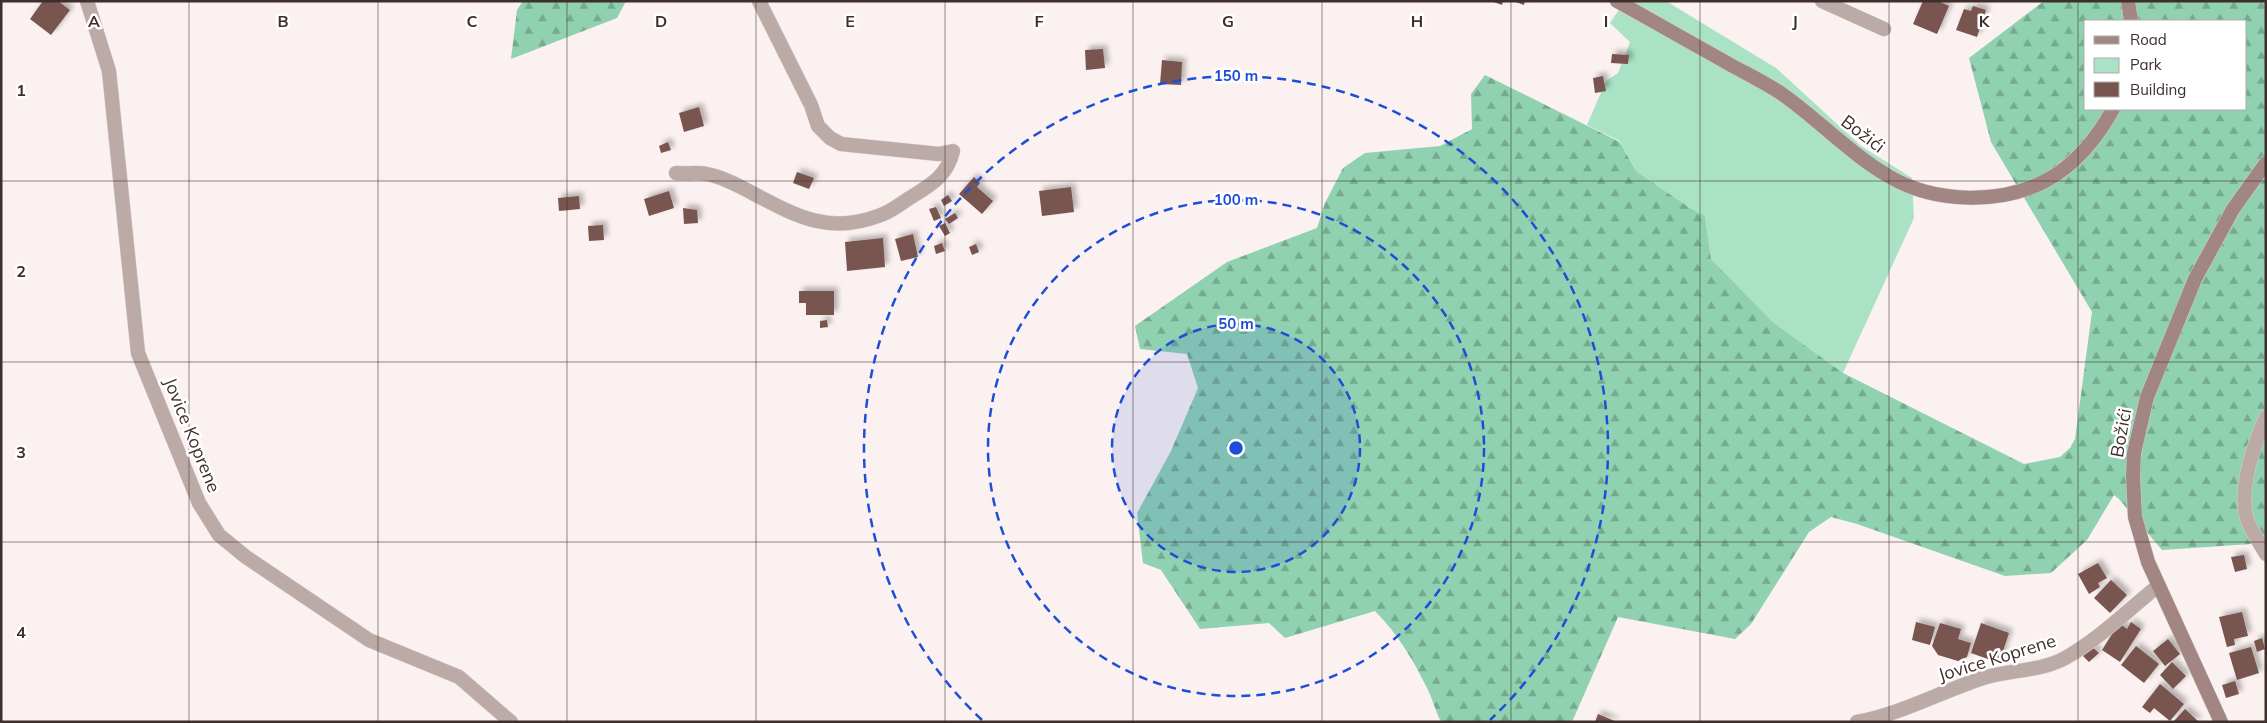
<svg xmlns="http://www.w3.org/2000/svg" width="2267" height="723" font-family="Mulish,sans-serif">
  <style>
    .green { fill: #aae2c6 }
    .forest { fill: url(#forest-firs); fill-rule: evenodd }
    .building { fill: #785450; filter: url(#shadow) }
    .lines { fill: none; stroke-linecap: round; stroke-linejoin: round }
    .minor-casing { stroke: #d8cecd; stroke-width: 15 }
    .secondary-casing { stroke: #d8cecd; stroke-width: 15 }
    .minor { stroke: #bcaaa7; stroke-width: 14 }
    .secondary { stroke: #a18683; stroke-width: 14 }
    .grid { fill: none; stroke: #3e2e2c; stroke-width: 1; stroke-opacity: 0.55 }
    .ring { fill: none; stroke: #1d4ed8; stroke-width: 2.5; stroke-dasharray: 9 6 }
    .labels { text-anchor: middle; stroke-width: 5; stroke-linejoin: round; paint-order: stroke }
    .street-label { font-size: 18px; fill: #3e2e2c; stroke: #fff }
    .grid-label { font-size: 16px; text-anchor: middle; font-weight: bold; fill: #3e2e2c; stroke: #fff; stroke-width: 5; stroke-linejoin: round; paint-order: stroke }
    .centre { fill: #1d4ed8; stroke: #fff; stroke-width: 2.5 }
    .ring-label { font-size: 15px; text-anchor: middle; font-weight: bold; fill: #1d4ed8; stroke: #fff; stroke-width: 5; stroke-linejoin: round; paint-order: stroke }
  </style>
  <defs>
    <pattern id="forest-firs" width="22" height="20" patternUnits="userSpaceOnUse" patternTransform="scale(1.25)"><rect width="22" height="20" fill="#8fd1b0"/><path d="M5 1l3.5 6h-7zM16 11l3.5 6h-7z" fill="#76aa8f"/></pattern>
    <filter id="shadow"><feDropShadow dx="4" dy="-4" stdDeviation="2.5" flood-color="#0004"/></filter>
  </defs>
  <rect width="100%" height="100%" fill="#faf1f0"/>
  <path class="green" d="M1625 1H1666L1776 68 1861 146 1912 178 1914 218 1843 373 1773 322 1711 259 1705 216 1690 208 1636 171 1620 141 1587 125 1606 81 1618 73 1630 42 1610 23Z"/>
  <path class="forest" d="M523 1H626L617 18 511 59 517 10Z
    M2044 1H2266V543L2162 550 2119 499 2114 495 2087 540 2051 573 2005 576 1857 524 1831 517 1809 532 1751 624 1735 639 1618 617 1572 722H1441C1435 710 1432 697 1426 686 1412 658 1397 633 1375 611L1285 638 1269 623 1200 629 1161 570 1143 563 1137 513 1171 451 1198 388 1187 354 1140 349 1135 326 1227 262 1317 228 1325 203 1343 168 1365 153 1440 146 1472 129 1471 94 1485 75 1620 142 1636 171 1690 208 1705 216 1711 259 1773 322 1843 373 2024 464 2060 457 2070 448 2075 439 2092 312 1991 142 1969 58ZM2086 21H2246V109H2086Z"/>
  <path class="building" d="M43 1H58L70 10 51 35 30 19Z
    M1491 1H1503L1502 5Z
    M1513 1H1525L1524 5Z
    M1923 1H1938L1949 6 1937 34 1913 24Z
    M1973 6 1986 10 1977 37 1956 30 1964 9 1971 11Z
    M1103 49 1105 68 1086 70 1085 50Z
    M1612 54 1629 55 1628 64 1611 63Z
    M1162 60 1182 62 1181 85 1160 84Z
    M1603 76 1606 91 1595 93 1593 78Z
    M699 107 704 126 684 132 679 113Z
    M668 142 671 150 661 153 659 146Z
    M797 172 814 178 809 189 793 183Z
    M974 177 980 183 977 187 993 201 982 214 959 194Z
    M1071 187 1074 212 1042 216 1039 191Z
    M669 191 674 208 649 216 644 199Z
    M948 195 952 201 944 206 941 200Z
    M579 196 580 209 559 211 558 198Z
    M936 207 941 218 934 221 929 209Z
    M683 208 697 210 698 223 684 224Z
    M955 213 958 218 949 224 945 219Z
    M945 223 950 233 945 236 939 226Z
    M603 225 604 240 589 241 588 226Z
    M913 234 918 257 901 261 895 239Z
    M883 238 885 267 847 271 845 242Z
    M942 243 945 251 936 254 934 246Z
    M976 244 979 252 972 255 969 247Z
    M799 291H834V315H806V303H799Z
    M827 320 828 327 820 328V321Z
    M2244 555 2247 569 2235 572 2231 557Z
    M2098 563 2107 578 2098 583 2100 587 2089 594 2078 574Z
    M2111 580 2127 595 2110 613 2094 598Z
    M2242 612 2248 636 2234 639 2235 645 2227 647 2219 617Z
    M1916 622 1935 627 1930 645 1912 640Z
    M2131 622 2141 629 2120 662 2102 650 2119 623 2127 629Z
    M1940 623 1961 629 1958 639 1971 643 1967 657 1958 661 1938 655 1932 646Z
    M1981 623 2009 633 1999 663 1971 653Z
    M2262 638 2265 649 2257 652 2254 641Z
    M2168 639 2180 654 2165 666 2153 651Z
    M2136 646 2159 664 2144 683 2121 665Z
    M2092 647 2099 653 2089 662 2083 656Z
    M2251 647 2259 673 2237 680 2229 653Z
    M2172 662 2186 676 2173 689 2160 675Z
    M2235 681 2239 694 2226 698 2222 685Z
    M2160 684 2184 704 2170 721 2154 708 2150 713 2142 707Z
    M2185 709 2199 722H2173Z
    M1598 714 1617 722H1595Z"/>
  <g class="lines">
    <defs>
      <path id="minor" d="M87 1 109 71 138 353 199 503 219 535 246 557 369 640 459 677 511 722
        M1822 1 1884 29
        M676 173C686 174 697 172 707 174 723 177 741 187 756 195 798 217 830 234 878 216 889 213 899 205 908 199 929 186 947 177 953 151L939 154 841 144 830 138 818 126 811 105 759 1
        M2266 417C2254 444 2238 490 2247 519 2251 531 2260 543 2266 554
        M1857 722C1901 714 1940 692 1983 678 2011 669 2041 672 2067 657 2100 638 2128 610 2158 586"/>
      <path id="secondary" d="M1617 1C1654 22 1692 43 1729 64 1747 74 1766 83 1782 94 1819 120 1850 154 1890 177 1935 203 2001 205 2047 180 2075 165 2098 137 2113 109
        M2128 1 2131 21
        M2221 722 2148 562 2135 517 2133 476 2134 453 2147 397 2195 279 2233 209 2266 163"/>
    </defs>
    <use href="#minor" class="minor-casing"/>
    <use href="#secondary" class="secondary-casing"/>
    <use href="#minor" class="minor"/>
    <use href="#secondary" class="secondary"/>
  </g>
  <path class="grid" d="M189 1V722M378 1V722M567 1V722M756 1V722M945 1V722M1133 1V722M1322 1V722M1511 1V722M1700 1V722M1889 1V722M2078 1V722M1 181H2266M1 362H2266M1 542H2266"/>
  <circle cx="1236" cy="448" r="124" fill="#1d4ed8" fill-opacity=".12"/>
  <g class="ring">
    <circle cx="1236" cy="448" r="124"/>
    <circle cx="1236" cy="448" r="248"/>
    <path d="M982 720A372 372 0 1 1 1490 720"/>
  </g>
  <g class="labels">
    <g class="street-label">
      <text transform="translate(1863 134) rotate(37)" y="6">Božići</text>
      <text transform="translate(2121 433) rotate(-80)" y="6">Božići</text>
      <text transform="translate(192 435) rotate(68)" y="6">Jovice Koprene</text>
      <text transform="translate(1997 658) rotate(-17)" y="6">Jovice Koprene</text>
    </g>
  </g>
  <g class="grid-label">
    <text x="94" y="27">A</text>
    <text x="283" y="27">B</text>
    <text x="472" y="27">C</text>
    <text x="661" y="27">D</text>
    <text x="850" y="27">E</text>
    <text x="1039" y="27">F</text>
    <text x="1228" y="27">G</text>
    <text x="1417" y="27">H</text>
    <text x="1606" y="27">I</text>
    <text x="1795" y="27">J</text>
    <text x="1984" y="27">K</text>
    <text x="21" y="96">1</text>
    <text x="21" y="277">2</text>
    <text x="21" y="458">3</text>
    <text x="21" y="638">4</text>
  </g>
  <circle cx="1236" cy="448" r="8" class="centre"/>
  <g class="ring-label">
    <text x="1236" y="81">150 m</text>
    <text x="1236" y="205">100 m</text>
    <text x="1236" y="329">50 m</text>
  </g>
  <rect width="2267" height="723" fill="none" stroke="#3e2e2c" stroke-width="5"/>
  <rect x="2084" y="20" width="162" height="90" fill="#ffffff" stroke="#b2abab"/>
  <rect x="2094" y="36" width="25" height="8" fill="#a18683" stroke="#b2abab"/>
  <text x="2130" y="45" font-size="15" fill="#3e2e2c">Road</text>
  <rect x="2094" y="58" width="25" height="15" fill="#aae2c6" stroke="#b2abab"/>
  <text x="2130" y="70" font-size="15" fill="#3e2e2c">Park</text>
  <rect x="2094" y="82" width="25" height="15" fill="#785450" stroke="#b2abab"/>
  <text x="2130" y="95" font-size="15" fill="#3e2e2c">Building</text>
</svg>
